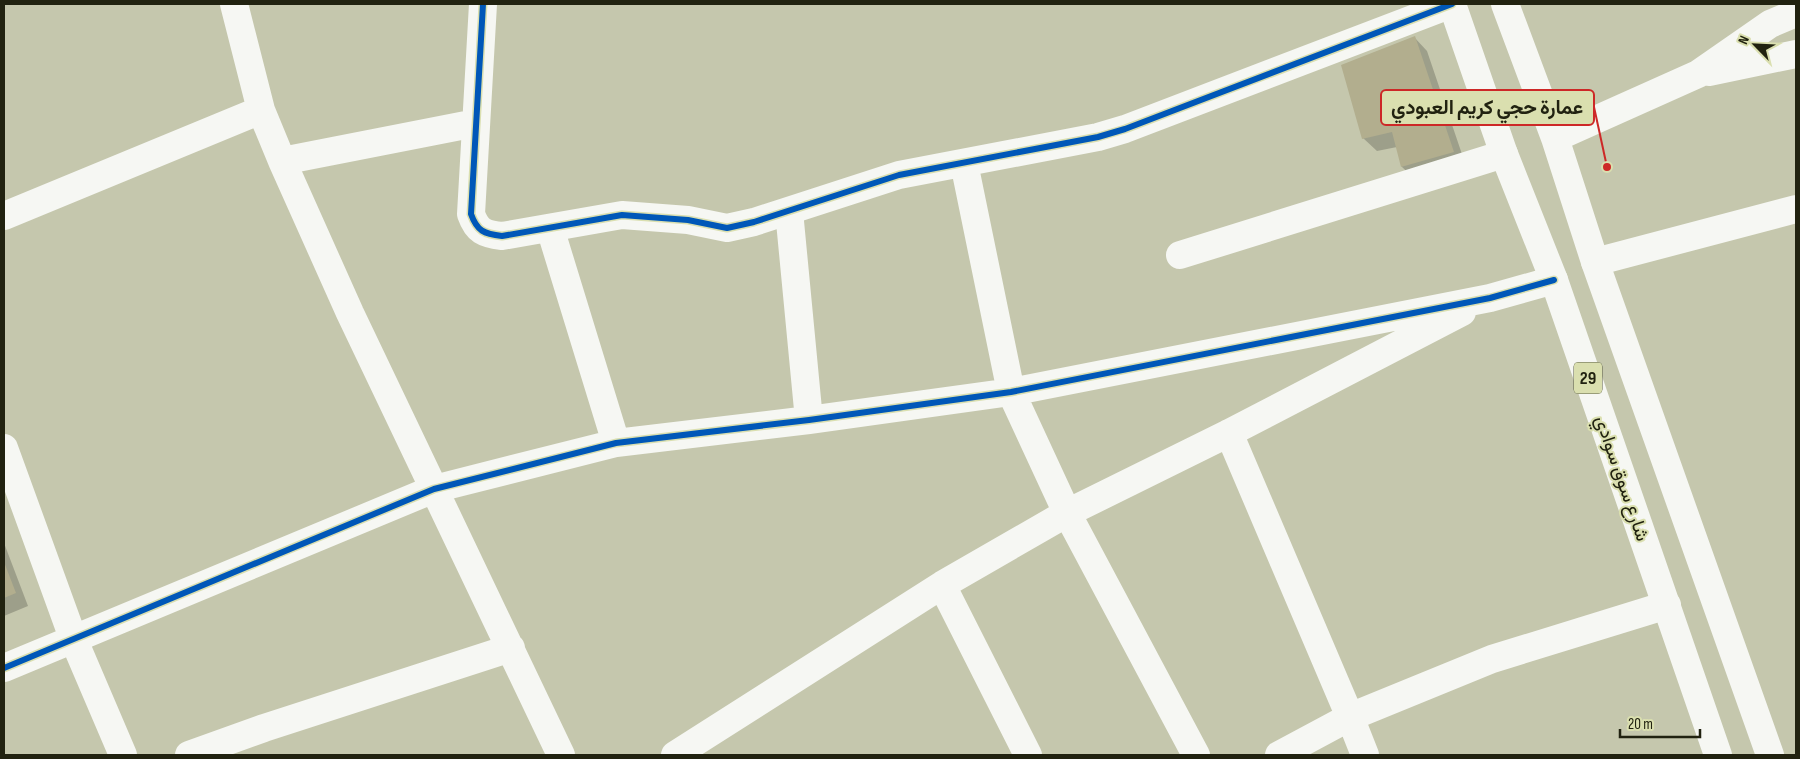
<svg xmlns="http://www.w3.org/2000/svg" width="1800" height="759" font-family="'Sofia Sans Condensed',Vazirmatn,sans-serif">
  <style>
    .shadow { fill: #0003 }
    .building { fill: #b2ae8e }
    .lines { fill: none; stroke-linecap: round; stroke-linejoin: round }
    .minor { stroke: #f6f7f3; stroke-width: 28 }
    .major { stroke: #f6f7f3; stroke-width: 28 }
    .cycleway-casing { stroke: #dadfaf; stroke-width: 9 }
    .cycleway { stroke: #0057b8; stroke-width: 6 }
    .labels { text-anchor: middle; stroke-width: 4; stroke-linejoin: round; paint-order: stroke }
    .shield { fill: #dadfaf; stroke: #585b40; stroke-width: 1 }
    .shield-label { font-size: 18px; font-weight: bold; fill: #212210 }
    .street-label { font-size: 19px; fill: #212210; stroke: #dadfaf }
    .leader { fill: none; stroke: #cd2827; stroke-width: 2 }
    .callout-dot { fill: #cd2827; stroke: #dadfaf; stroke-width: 2 }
    .callout { fill: #dadfaf; stroke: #cd2827; stroke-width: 2 }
    .callout-label { font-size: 20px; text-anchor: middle; font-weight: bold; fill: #212210 }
  </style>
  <rect width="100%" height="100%" fill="#c5c7ad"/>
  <path class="shadow" d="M1414 37 1427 51 1466 166 1416 180 1402 167 1397 147 1377 151 1363 138Z
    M4 543 28 606 4 616Z"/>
  <path class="building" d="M1415 36 1454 152 1401 167 1392 132 1362 139 1341 65Z
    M4 562 16 593 4 598Z"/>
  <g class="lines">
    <path class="minor" d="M234 4 261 110 282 161 350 313 561 755
      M483 4 471 214C477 231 484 234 502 236L622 215 688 220 727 228 754 222 899 175 1098 137 1125 129 1452 4
      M282 161 476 123
      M964 163 1011 392 1067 513 1196 755
      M789 211 809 420
      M4 216 261 110
      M550 228 616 443
      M1180 255 1504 154
      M1595 262 1796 209
      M1229 433 1350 717 1365 755
      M4 448 73 638 123 755
      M942 585 1028 755
      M4 668 434 489 616 443 809 420 1011 392 1490 298 1554 280
      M189 755 264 728 511 648
      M675 755 942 585 1067 513 1229 433 1462 312
      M1279 755 1350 717 1492 659 1667 605"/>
    <path class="major" d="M1452 4 1504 154 1554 280 1718 755
      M1505 4 1555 138 1595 262 1770 755
      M1709 72 1796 54
      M1555 138 1698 74 1770 24 1796 13"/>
    <defs>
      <path id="cycleway" d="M483 4 471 214C477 231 484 234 502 236L622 215 688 220 727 228 754 222 899 175 1098 137 1125 129 1452 4
        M4 668 434 489 616 443 809 420 1011 392 1490 298 1554 280"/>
    </defs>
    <use href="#cycleway" class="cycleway-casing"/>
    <use href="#cycleway" class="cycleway"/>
  </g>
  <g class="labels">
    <rect class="shield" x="1574" y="362.5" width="28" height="31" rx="4"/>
    <g class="shield-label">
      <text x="1588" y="384">29</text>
    </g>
    <g class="street-label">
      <text transform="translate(1623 478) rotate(71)" y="7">شارع سوق سوادي</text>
    </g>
  </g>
  <path class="leader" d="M1607 167L1594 107"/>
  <circle class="callout-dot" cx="1607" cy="167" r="5"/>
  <rect class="callout" x="1381" y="90" width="213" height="35" rx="5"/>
  <g class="callout-label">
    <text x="1487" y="114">عمارة حجي كريم العبودي</text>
  </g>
  <rect width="1800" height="759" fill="none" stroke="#212210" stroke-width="10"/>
  <g transform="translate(1755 45) rotate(294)" stroke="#dadfaf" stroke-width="4" paint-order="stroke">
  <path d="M0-4L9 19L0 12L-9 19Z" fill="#212210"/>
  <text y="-8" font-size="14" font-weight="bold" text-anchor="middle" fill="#212210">N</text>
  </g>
  <path d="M1620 729v8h80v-8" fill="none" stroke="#212210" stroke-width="2.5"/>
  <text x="1628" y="729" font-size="15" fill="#212210" stroke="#dadfaf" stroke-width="4" paint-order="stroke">20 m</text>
</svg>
